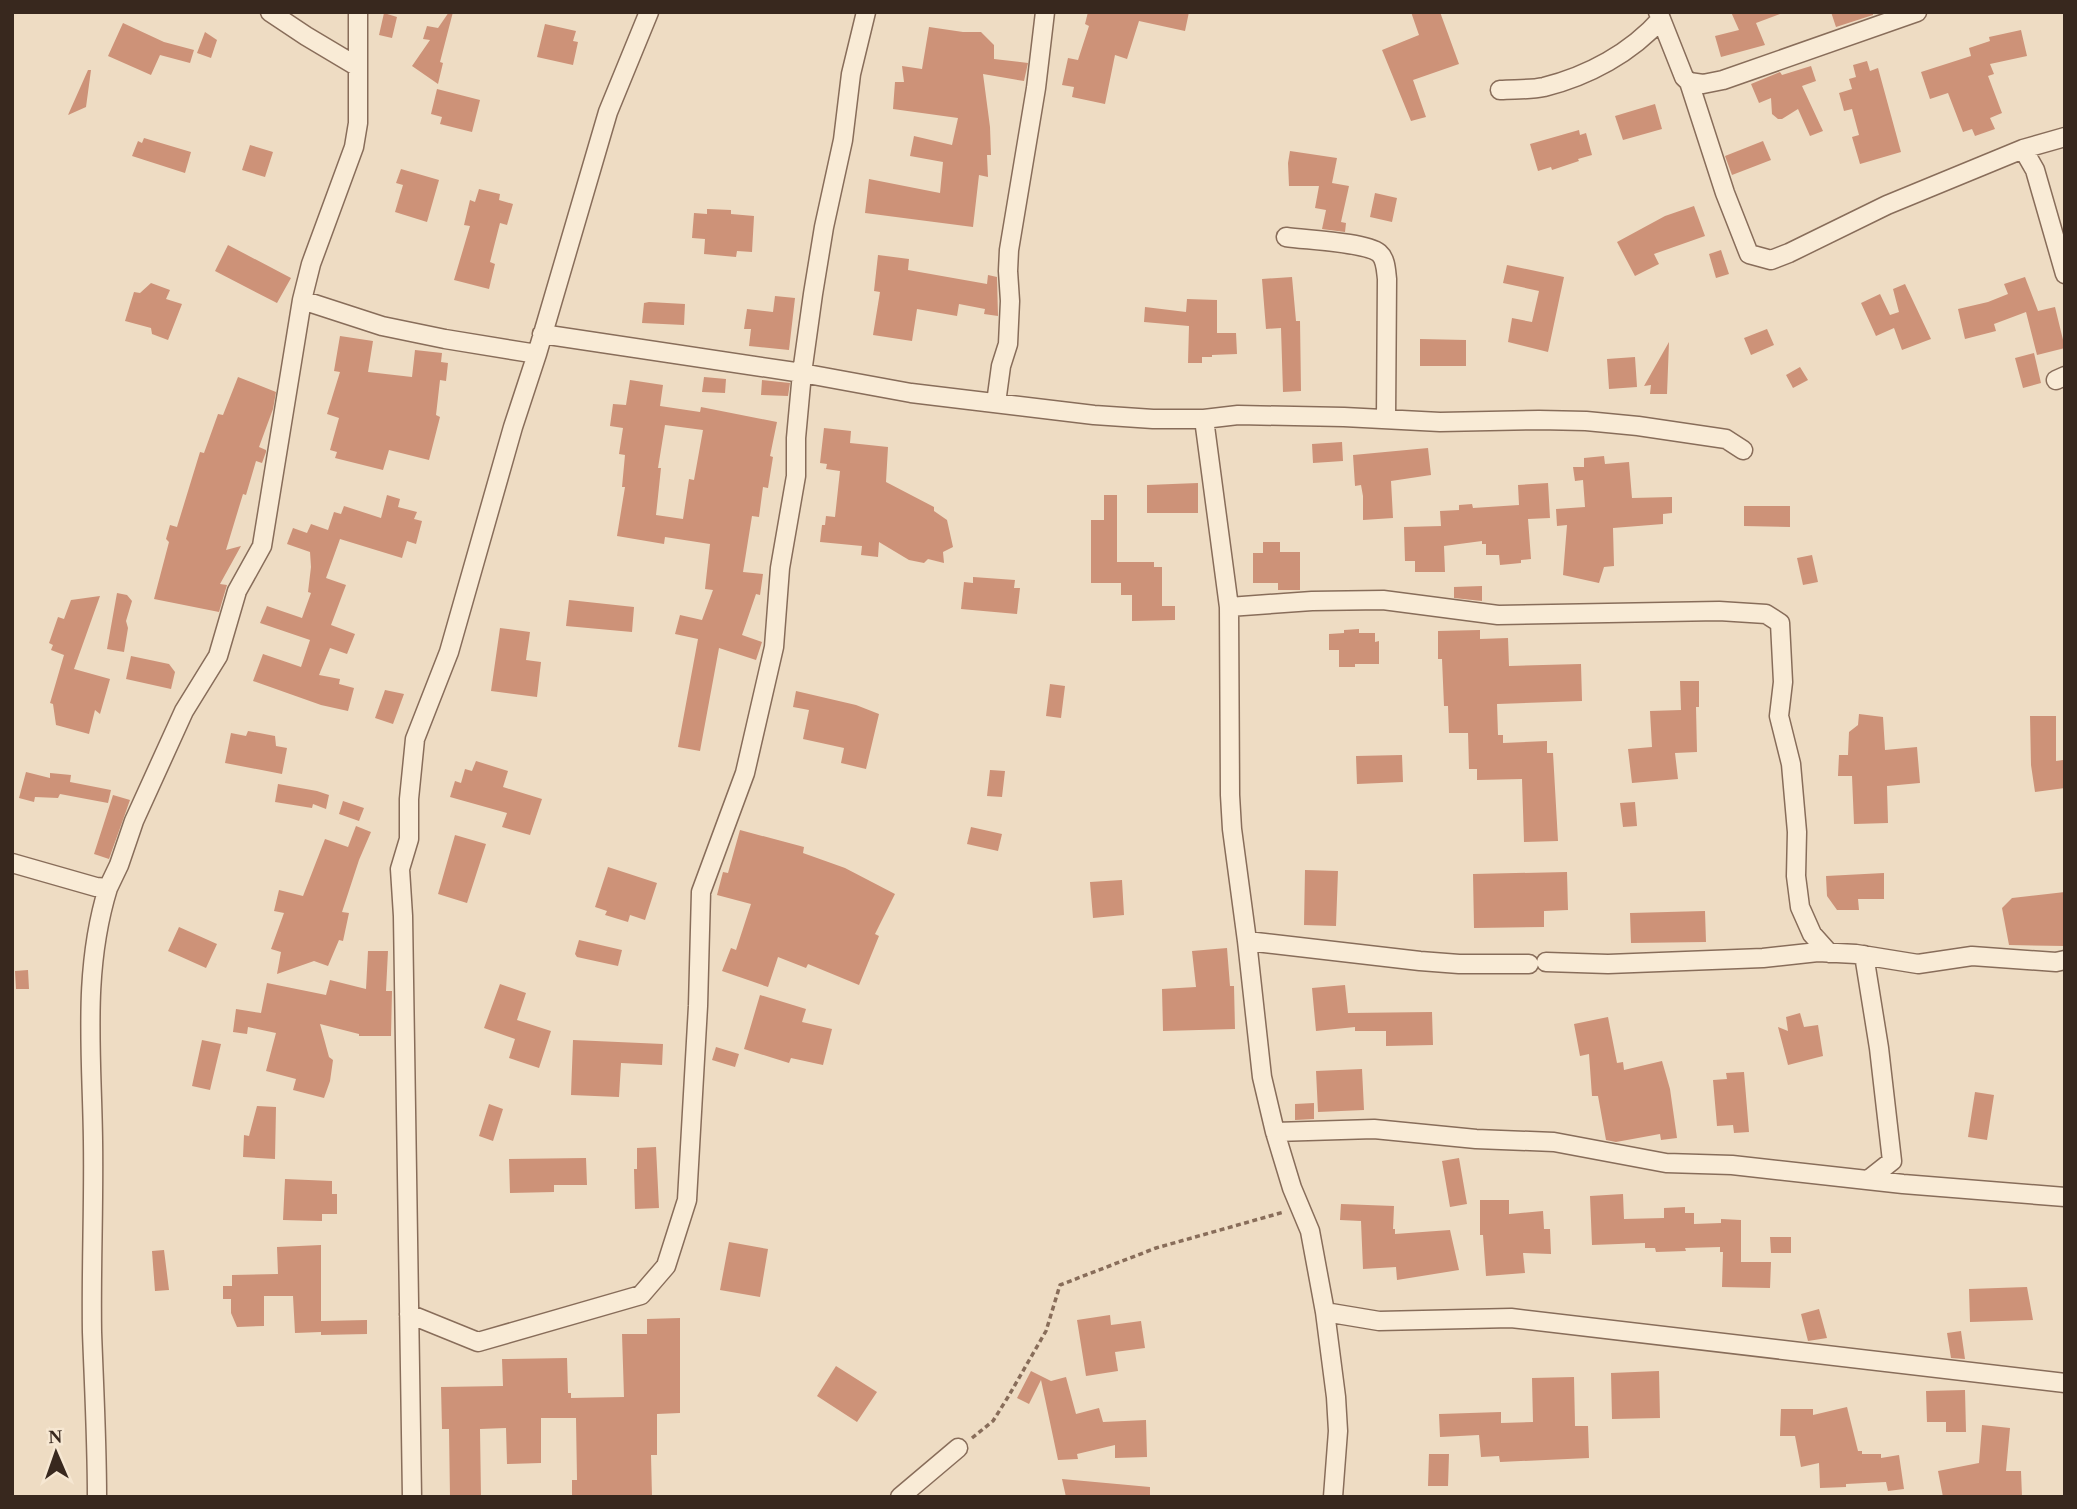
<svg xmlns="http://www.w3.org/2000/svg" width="2077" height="1509" font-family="Georgia,serif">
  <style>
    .building { fill: #cd9278; fill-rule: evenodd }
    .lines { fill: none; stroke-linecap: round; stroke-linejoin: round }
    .street-casing { stroke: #886d5a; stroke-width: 21 }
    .path { stroke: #886d5a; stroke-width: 3.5; stroke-dasharray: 5 3.5; stroke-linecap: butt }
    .street { stroke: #f9ebd6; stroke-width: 18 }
  </style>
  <rect width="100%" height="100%" fill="#eedcc3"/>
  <path class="building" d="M449 12H453L440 62 443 63 438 84 412 66 430 40 423 39 427 26 438 28Z
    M1088 12H1189L1185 31 1139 21 1127 59 1115 55 1105 104 1072 97 1074 87 1062 85 1068 58 1078 60 1089 26 1085 24Z
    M1411 12H1440L1459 64 1413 80 1426 117 1411 121 1382 50 1419 35Z
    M1731 12H1779L1780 14 1756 23 1765 45 1721 57 1715 36 1739 30Z
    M1831 12H1873V15L1836 27Z
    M384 13 397 17 392 38 379 35Z
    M123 23 164 42 194 50 190 63 160 55 151 75 108 56Z
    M545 24 576 31 573 41 578 42 573 65 537 57Z
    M929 27 963 32H981L994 45V59L1028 63 1024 81 983 74 990 127 991 155H987L988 177 979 175 973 227 865 213 869 179 940 193 943 162 910 156 914 136 952 145 958 118 893 109 895 82H904L902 66 922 69Z
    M2021 30 2027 56 1990 64 1994 74 1988 76 2002 113 1990 118 1995 129 1975 136 1972 129 1963 132 1948 93 1930 99 1921 72 1971 56 1969 48 1990 41 1989 37Z
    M205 32 217 40 211 58 197 53Z
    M1867 61 1870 71 1878 68 1901 152 1860 164 1852 137 1859 135 1852 109 1844 111 1839 93 1852 89 1849 79 1856 77 1853 65Z
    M1811 66 1816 81 1802 86 1823 131 1810 136 1798 109 1782 119H1778L1772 114 1771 98 1759 103 1751 84 1780 72 1782 75Z
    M88 70H91L86 107 68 115Z
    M437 89 480 100 472 132 440 124 442 117 431 114Z
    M1655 104 1662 129 1623 140 1615 116Z
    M1579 130 1580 135 1586 133 1592 155 1578 159 1579 161 1552 170 1551 167 1538 171 1530 144Z
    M144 138 191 152 185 173 132 156 138 141 142 143Z
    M1763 141 1771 160 1732 175 1725 156Z
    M250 145 273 152 265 177 242 170Z
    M1290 151 1337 158 1332 183 1349 186 1341 222 1346 223 1345 232 1322 229 1326 210 1315 208 1319 186H1289L1288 163Z
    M401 169 439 180 427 222 395 212 403 185 396 183Z
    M479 189 500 194 499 200 513 204 507 225 500 223 490 262 495 264 489 289 454 280 470 226 464 225 470 200 475 202Z
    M1375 193 1397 198 1392 222 1370 217Z
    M1694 206 1705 236 1654 254 1659 264 1635 276 1617 242 1665 216Z
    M707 209 731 210V214L754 216 752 252 737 251 736 257 704 254 705 239 692 238 694 213 707 214Z
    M228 245 291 278 277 303 215 271Z
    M1721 250 1729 274 1716 278 1709 254Z
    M878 255 909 259 908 270 987 284 988 275 997 277 998 316 984 314 985 309 959 304 957 316 917 309 912 341 873 335 880 292 874 291Z
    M1507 265 1564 277 1548 352 1508 342 1512 318 1532 322 1539 291 1503 283Z
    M1292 277 1296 321H1300L1301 391 1283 392 1281 328 1266 329 1262 279Z
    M2025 277 2038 311 2055 307 2065 348 2037 355 2026 312 1994 324 1996 331 1965 339 1958 309 1988 302 2008 294 2004 284Z
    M151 283 170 290 166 299 182 304 168 340 152 334 151 328 125 321 134 292 140 293Z
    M1905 284 1931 339 1902 350 1894 328 1876 336 1861 303 1880 294 1890 315 1899 312 1893 289Z
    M775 296 795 298 789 350 749 346 751 329H744L747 309 773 312Z
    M1187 299 1217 300V333H1236L1237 354 1212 355V357H1202V363H1188L1189 326 1144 322 1145 307 1186 312Z
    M649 302 685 304 684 325 642 323 644 303Z
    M1767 329 1774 345 1751 355 1744 338Z
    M340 336 373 341 368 372 412 377 415 350 442 353 441 362 448 363 446 381 440 380 436 415 440 417 429 460 389 450 383 470 335 458 337 452 330 450 339 418 327 414 340 372 334 371Z
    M1420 339 1466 340V366H1420Z
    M1669 342 1667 394H1650L1651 385 1644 386Z
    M2034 353 2041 383 2023 388 2015 358Z
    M1635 357 1637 387 1609 389 1607 359Z
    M1800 367 1808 380 1793 388 1786 375Z
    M238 377 276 392 273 409 259 447 266 450V452L262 463 256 461 246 495 243 494 226 550 241 546 220 584 227 585 219 612 154 599 169 542 166 539 170 525 177 527 200 452 204 453 218 414 223 415Z
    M704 377 726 379 725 393 702 392Z
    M630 380 663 385 660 406 700 412 701 407 777 422 770 456 773 457 768 488 763 487 759 517 752 516 743 572 763 574 760 595 756 594 742 635 762 642 756 660 719 648 700 751 678 747 698 639 675 634 680 615 702 620 713 590 705 589 710 544 665 537 664 544 617 536 625 487H622L625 455 619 454 623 428 610 426 613 404 626 405ZM665 425 703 430 694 480 689 479 683 519 656 515 661 468H658Z
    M762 380 790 383 788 396 761 395Z
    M824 428 851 431 850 443 888 447 886 482 934 507V511L947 520 953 547 943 552 944 563 928 559 924 563 909 560 879 542 878 557 861 555 862 546 820 542 822 525H825L826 516 835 517 840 471 826 469 827 464 820 463Z
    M1342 442 1343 461 1313 463 1312 444Z
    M1428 448 1431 475 1391 481 1393 518 1363 520V496L1361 485 1355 486 1353 455Z
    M1604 456 1605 464 1629 462 1632 498 1672 497V513L1663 514V524L1613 528 1614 566 1604 567 1599 583 1563 575 1567 525 1557 526 1556 509 1585 507 1583 480 1575 481 1573 467H1584V458Z
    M1198 483V513H1147V485Z
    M1548 483 1550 518 1528 519 1531 559 1521 560V563L1500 565 1499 555H1486V544H1482V541L1444 546 1445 572H1415V561H1405L1404 527 1441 526 1440 511 1459 510V505L1472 504 1473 508 1519 505 1518 485Z
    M387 495 400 499 398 507 417 512 414 519 422 521 416 544 407 541 402 558 340 539 326 578 346 585 331 625 355 634 347 654 330 648 319 675 340 679 339 684 354 688 348 711 321 705 253 681 263 654 301 667 310 640 260 623 267 606 302 618 311 593 308 592 311 567 310 552 287 544 293 528 307 533 311 524 328 530 334 512 341 514 344 506 381 518Z
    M1104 495H1117V562H1154V567H1162V606H1175V620L1132 621V595H1121V583H1091V520H1104Z
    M1744 506H1790V527L1744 526Z
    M1263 542H1280V552H1300V590H1278V583H1253V553H1263Z
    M1812 555 1818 582 1803 585 1797 558Z
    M973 577 1015 580 1014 588H1020L1017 614 961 609 964 582 973 583Z
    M1482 586V601L1454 598V587Z
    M117 593 127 595 132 601 126 621 128 628 124 652 107 649Z
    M100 596 74 669 110 679 100 714 95 710 89 734 56 725 53 704 50 703 64 655 51 650 53 645 49 643 58 617 64 619 71 600Z
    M569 600 634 607 632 632 566 626Z
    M500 628 530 632 526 660 541 662 537 697 491 691Z
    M1359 629V633H1375V642L1379 641V664H1355V667H1339V650H1329V634L1344 633V630Z
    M1480 630V639L1508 638 1509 666 1581 664 1582 701 1497 704 1498 735H1503V743L1547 741V753H1553L1558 841 1524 842 1522 779 1477 780V769H1469L1468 733H1449L1448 706H1444L1442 659H1438V631Z
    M131 656 169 664 175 672 171 689 126 679Z
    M1680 681H1699V707H1696L1697 752 1675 753 1678 779 1632 783 1628 749 1652 747 1650 711 1681 710Z
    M1050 684 1065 686 1061 718 1046 716Z
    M385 690 404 694 393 724 375 718Z
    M796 691 856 705 879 714 866 769 841 763 844 748 803 739 809 710 793 707Z
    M1859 714 1883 717 1885 750 1917 747 1920 783 1887 786 1888 823 1854 824 1852 776H1838L1839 755H1848L1849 732 1858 725Z
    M2030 716H2056V761L2063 760 2065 788 2035 792 2031 765Z
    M248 731 275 736 276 746 287 748 282 774 225 763 231 733 246 736Z
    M1402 755 1403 782 1357 784 1356 756Z
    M476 761 508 771 503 787 542 799 530 835 502 827 507 813 450 797 455 781 461 783 465 769 472 771Z
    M990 770 1005 771 1002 797 987 796Z
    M26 772 50 778V773L71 775 70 782 111 790 108 803 60 794 58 798 35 797 34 802 19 798Z
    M278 784 317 791 329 795 326 809 313 804 312 808 275 802Z
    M113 795 130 800 109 859 94 854Z
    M343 801 364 808 359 821 339 814Z
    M1635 802 1637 826 1623 827 1620 803Z
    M356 826 371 832 359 860 342 912 349 913 343 941 339 940 328 966 314 961 277 974 281 952 271 949 284 913 274 911 279 890 303 896 325 839 348 847Z
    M971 827 1002 834 998 851 967 844Z
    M740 830 804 847 803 853 845 868 895 894 875 934 879 936 859 985 808 964 806 968 778 957 768 987 722 971 731 948 736 950 751 904 717 895 723 872 728 873Z
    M455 835 486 844 467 903 438 894Z
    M608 867 657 883 645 920 630 915 628 922 605 915 607 911 595 907Z
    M1305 870 1338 871 1336 926 1304 925Z
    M1567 872 1568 910 1544 911V927L1474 928 1473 874Z
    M1884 873V899H1858L1859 910H1837L1827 896 1826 876Z
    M1122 880 1124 915 1093 918 1090 882Z
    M2065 892V946L2009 945 2002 908 2012 898Z
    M1705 911 1706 942 1631 943 1630 913Z
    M179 927 217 944 206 968 168 951Z
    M579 940 622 950 618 966 577 957 575 954Z
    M1227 948 1230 986H1234L1235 1029 1163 1031 1162 989 1196 987 1192 951Z
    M368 951H388L386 991H392L391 1036H359V1034L320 1024 329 1057 333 1060 330 1081 324 1098 293 1090 296 1079 266 1071 276 1033 248 1027 247 1034 233 1032 236 1009 261 1013 267 983 326 995 330 980 366 989Z
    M28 970 29 989H16L15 971Z
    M500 984 526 993 517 1020 551 1031 539 1068 509 1058 515 1039 484 1028Z
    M1345 985 1348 1013 1432 1012 1433 1045 1386 1046V1031H1355V1027L1316 1031 1312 988Z
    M760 995 806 1009 802 1022 832 1029 823 1065 791 1058 789 1063 744 1049Z
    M1800 1013 1804 1027 1818 1025 1823 1056 1788 1065 1778 1027 1788 1031 1786 1017Z
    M1608 1017 1617 1063 1623 1062 1624 1070 1662 1061 1670 1089 1677 1138 1661 1140 1660 1134 1616 1142 1606 1140 1598 1096H1592L1589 1054 1580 1056 1574 1024Z
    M202 1040 221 1044 210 1090 192 1086Z
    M573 1040 663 1044 662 1065 621 1063 619 1097 571 1095Z
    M716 1047 739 1054 735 1067 712 1060Z
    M1362 1069 1364 1110 1318 1112 1316 1071Z
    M1744 1072 1749 1132 1734 1133 1733 1125 1717 1126 1713 1080 1727 1079 1726 1073Z
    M1975 1092 1994 1095 1987 1140 1968 1137Z
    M1314 1103V1119L1295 1120V1104Z
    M489 1104 503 1109 493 1141 479 1136Z
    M257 1106 276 1107 275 1159 243 1157 244 1135 249 1136Z
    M656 1147 659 1208 635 1209 634 1169H637V1148Z
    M586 1158 587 1185H554V1192L510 1193 509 1159Z
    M1459 1158 1467 1204 1450 1207 1442 1161Z
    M285 1179 332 1181V1194H337V1214H322V1221L283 1220Z
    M1623 1194 1624 1219 1664 1218V1208L1685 1207V1213H1694V1224L1721 1223V1219L1741 1220V1262H1771L1770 1288 1722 1287 1723 1252H1720V1247L1685 1248 1686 1251 1656 1252 1655 1248H1645V1243L1592 1245 1590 1196Z
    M1480 1200H1509V1214L1543 1211 1544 1229H1550L1551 1254 1523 1253 1525 1273 1486 1276 1483 1235H1480Z
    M1341 1204 1394 1206 1393 1229H1395V1234L1450 1230 1459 1270 1397 1280 1396 1267 1363 1269 1361 1221 1340 1220Z
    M1770 1237H1791V1253H1771Z
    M729 1242 768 1249 760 1297 720 1290Z
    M321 1245V1321L367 1320V1334L321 1335V1332L295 1333 293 1296H264V1326L237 1327 231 1313V1299H223V1286H232V1275L278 1274 277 1247Z
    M164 1250 169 1290 155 1291 152 1251Z
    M2027 1287 2033 1320 1970 1322 1969 1289Z
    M1819 1309 1827 1338 1808 1341 1801 1314Z
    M1110 1315 1111 1325 1141 1321 1145 1348 1115 1352 1118 1371 1086 1376 1077 1320Z
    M680 1318V1413L657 1414V1455H651L652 1497H572V1480H577L576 1418H541V1463L507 1464 506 1428 480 1429 481 1497H450L449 1429H442L441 1387 503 1386 502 1359 567 1358 568 1393H571V1398L624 1397 622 1334H647V1319Z
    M1961 1331 1965 1359 1951 1358 1947 1333Z
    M836 1366 877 1392 857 1422 817 1396Z
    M1031 1371 1051 1381 1066 1377 1076 1414 1099 1408 1103 1422 1146 1420 1147 1457 1115 1458V1445L1077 1454 1078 1459 1058 1460 1041 1380 1029 1404 1017 1398Z
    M1659 1371 1660 1418 1612 1419 1611 1373Z
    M1574 1377 1575 1426H1588L1589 1458 1500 1462 1499 1456 1481 1457 1479 1435 1440 1437 1439 1414 1501 1412V1423L1533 1422 1532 1378Z
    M1965 1390 1966 1432H1946V1422H1927L1926 1391Z
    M1847 1407 1858 1451H1862V1454H1881V1458L1899 1455 1904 1489 1888 1491 1886 1482 1846 1484V1487L1820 1488 1819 1463 1801 1467 1795 1436H1780L1781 1409H1813V1415Z
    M1982 1425 2010 1428 2006 1471H2021L2022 1497H1943L1938 1471 1979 1463Z
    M1429 1454H1449L1448 1486H1428Z
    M1062 1479 1150 1487V1497H1066Z"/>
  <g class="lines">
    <defs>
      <path id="street" d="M270 12 306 36 358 67
        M1661 19 1684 77 1689 82 1703 84 1723 80 1917 12
        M1689 82 1725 193 1749 254 1771 260 1789 253 1887 205 2023 149 2035 170 2065 274
        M1500 90C1515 89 1530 90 1544 87 1588 76 1631 53 1661 19L1658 12
        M2023 149 2065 137
        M1286 237C1306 240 1365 242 1379 253 1386 259 1386 271 1387 279L1386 419
        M302 300 382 326 445 339 537 354
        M542 334 802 373 911 393 1094 415 1153 419H1204L1238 415 1344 417 1440 422 1539 420 1586 421 1638 426 1726 439 1743 450
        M2056 380 2065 376
        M996 403 1001 366 1008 344 1010 301 1008 271 1009 250 1036 88 1045 12
        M1204 419 1229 607 1230 795 1232 829 1247 941 1262 1077 1275 1132 1292 1188 1310 1231 1325 1312 1336 1397 1338 1431 1333 1497
        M1229 607 1312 601 1383 600 1498 615 1719 611 1766 614 1780 623 1783 682 1779 716 1791 764 1797 832 1796 876 1800 907 1812 934 1829 953
        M12 863 96 887 108 888 119 865 134 821 184 711 218 656 237 591 262 546 302 300 311 264 354 147 358 123V12
        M1247 941 1420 961 1459 964H1529
        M1864 955 1879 1048 1892 1161 1868 1180
        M1546 962 1608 964 1763 958 1818 952 1856 954 1918 964 1972 956 2056 962 2065 960
        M1275 1132 1374 1129 1476 1139 1554 1142 1666 1163 1732 1165 1903 1184 2065 1197
        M1325 1312 1379 1321 1511 1318 2065 1383
        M409 1314 478 1342 641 1295 666 1266 687 1200 698 1006 701 892 745 773 774 647 780 568 796 476V438L802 373 813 294 824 227 843 140 851 74 866 12
        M97 1497C97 1442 94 1387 92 1332 91 1268 94 1205 93 1141 92 1055 82 972 108 888
        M412 1497 403 916 400 869 409 839V799L415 739 449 652 513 427 537 354 608 112 649 12
        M900 1497 958 1448"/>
    </defs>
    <use href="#street" class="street-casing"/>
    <path class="path" d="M972 1438 993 1421 1008 1397 1046 1331 1060 1285 1156 1248 1284 1212"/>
    <use href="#street" class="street"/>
  </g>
  <rect width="2077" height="1509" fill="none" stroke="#38281e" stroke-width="28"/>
  <g transform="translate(56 1453) rotate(358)" stroke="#f6e7d2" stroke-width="5" paint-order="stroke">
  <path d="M0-5L12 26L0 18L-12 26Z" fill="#38281e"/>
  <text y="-10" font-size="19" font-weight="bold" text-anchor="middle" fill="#38281e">N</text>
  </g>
</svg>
